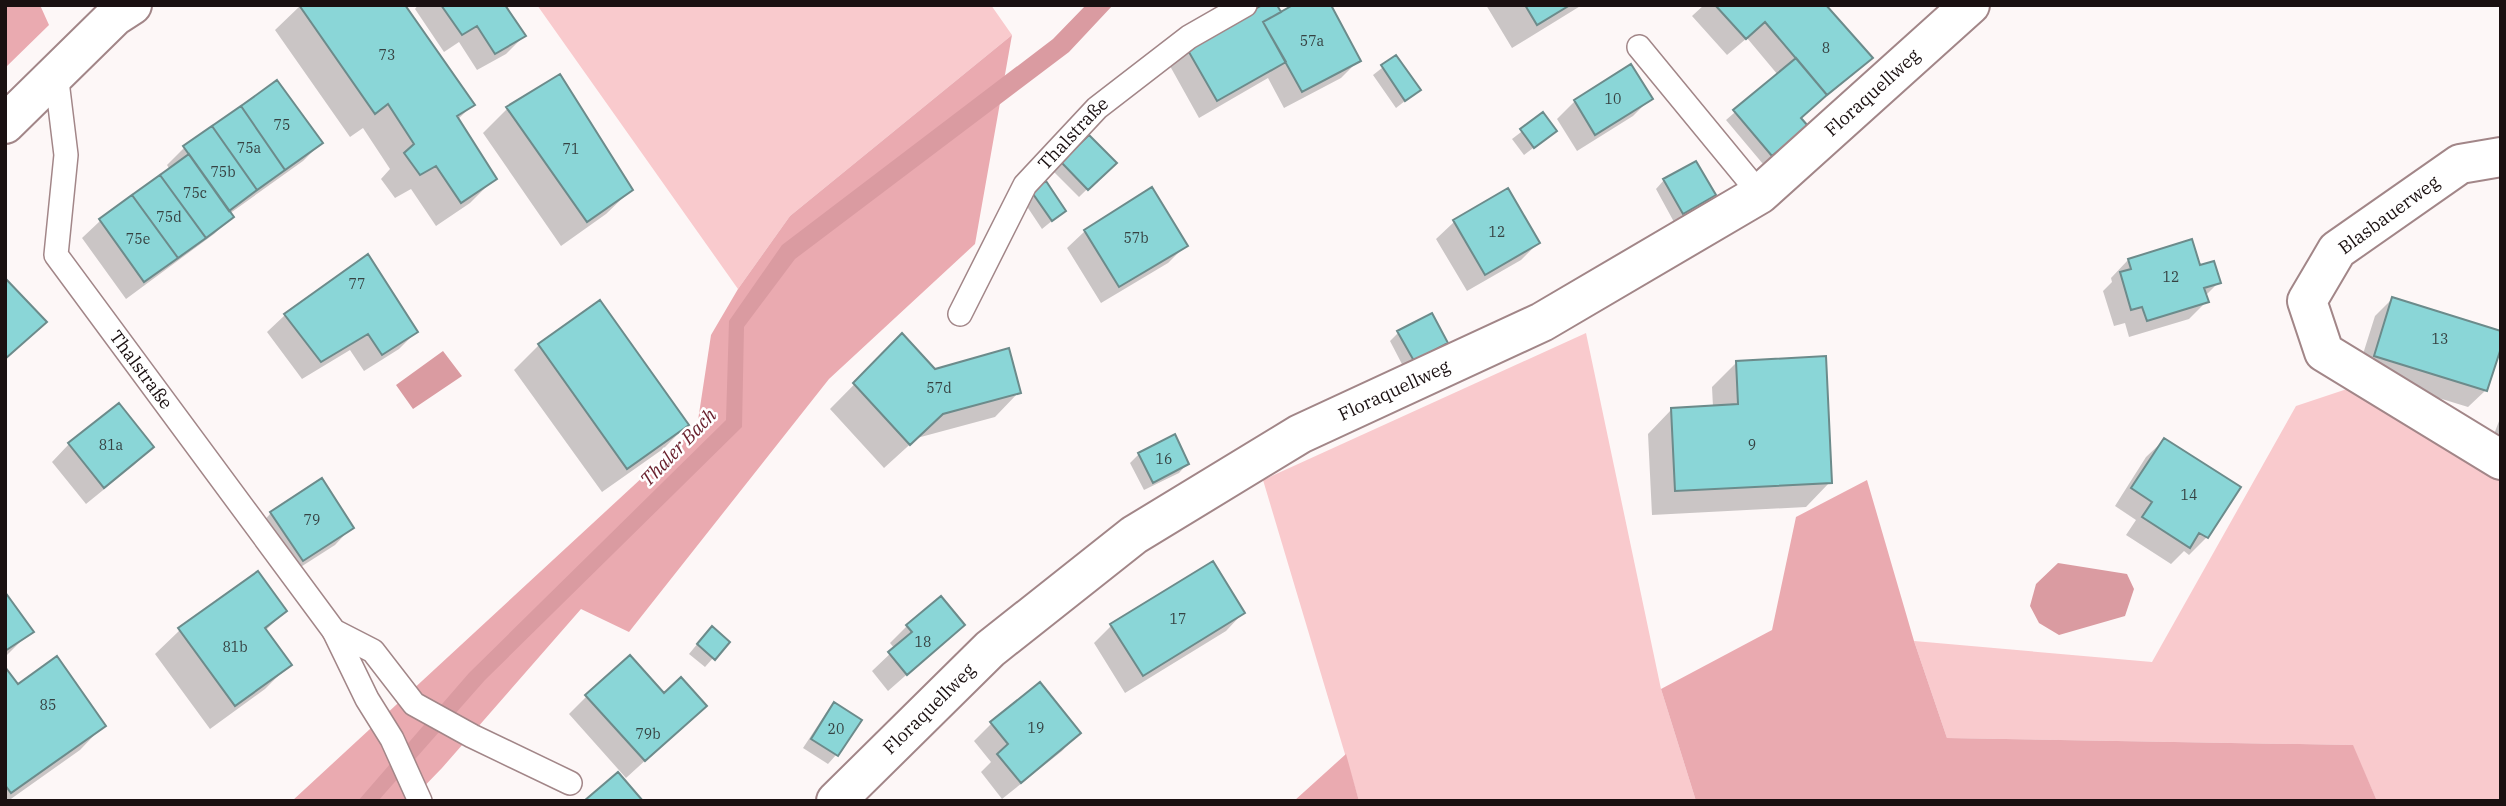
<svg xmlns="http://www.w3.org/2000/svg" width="2506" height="806" font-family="'IBM Plex Serif',serif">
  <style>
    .green { fill: #f9cacd }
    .forest { fill: #eaaab0 }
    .water { fill: #da9ba1 }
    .shadow { fill: #0003 }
    .building { fill: #8ad6d7; stroke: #6c8b8b; stroke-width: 2 }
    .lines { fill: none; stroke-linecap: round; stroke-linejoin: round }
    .lane-casing { stroke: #a28688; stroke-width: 26 }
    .street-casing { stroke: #a28688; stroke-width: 42 }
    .secondary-casing { stroke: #a28688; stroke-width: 42 }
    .lane { stroke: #fff; stroke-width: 23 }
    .street { stroke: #fff; stroke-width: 38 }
    .secondary { stroke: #fff; stroke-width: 38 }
    .labels { text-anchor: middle; stroke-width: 5; stroke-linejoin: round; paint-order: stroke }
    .number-label { font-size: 14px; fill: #364242 }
    .street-label { font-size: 18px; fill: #1a1011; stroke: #fff }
    .water-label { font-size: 19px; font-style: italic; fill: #691f2c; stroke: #fff }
  </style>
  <rect width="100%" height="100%" fill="#fdf7f7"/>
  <path class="green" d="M537 5H991L1012 35 790 216 738 289Z
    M1586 333 1661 689 1696 801H1359L1263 480Z
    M2359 385 2501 469V801H2377L2352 745 1947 738 1914 641 2152 662 2296 406Z"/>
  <path class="forest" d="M5 5H40L49 25 5 68Z
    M1012 35 975 244 829 379 629 632 581 609 442 768 410 801H292L697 427 711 335 738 289 790 216Z
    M1867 480 1914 641 1947 738 2353 745 2377 801H1696L1661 689 1772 630 1796 517Z
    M1346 754 1359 801H1294Z"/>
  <path class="water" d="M1086 5H1113L1069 52 795 259 744 327 742 427 485 680 378 801H358L469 673 726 420 729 321 782 245 1053 39Z
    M443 351 462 376 413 409 396 385Z
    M2058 563 2127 574 2134 589 2125 616 2059 635 2039 623 2030 606 2036 584Z"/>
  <path class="shadow" d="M301 5 473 105 457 120 495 178 470 203 436 226 411 189 395 198 381 179 390 169 363 128 350 137 275 30Z
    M418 5H503L524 36 506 54 477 70 459 42 444 52 415 9Z
    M1486 5H1582L1512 48Z
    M1704 5H1823L1870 58 1853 75 1799 118 1797 135 1763 164 1726 120 1778 75 1747 38 1727 55 1692 16Z
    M1280 14 1359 60 1341 78 1284 108 1268 78 1199 118 1170 66 1187 49Z
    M1396 57 1419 90 1396 108 1373 75Z
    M1631 66 1651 98 1633 116 1577 151 1557 119 1575 101Z
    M507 109 631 190 606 214 561 246 483 133Z
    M1543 115 1555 131 1524 155 1512 139Z
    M1089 137 1114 163 1079 197 1054 172Z
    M321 143 303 161 229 214 232 217 214 234 126 299 82 238 100 221 170 170 167 165 184 148Z
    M1664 180 1713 195 1705 204 1674 222 1656 189Z
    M1508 190 1538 243 1521 260 1467 291 1436 239 1454 222Z
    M1033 193 1064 211 1042 229 1024 202Z
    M1085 231 1185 246 1168 263 1101 303 1067 248Z
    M2128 260 2199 267 2219 282 2205 296 2207 301 2189 319 2129 337 2125 323 2114 326 2103 291 2112 282 2111 278Z
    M2392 299 2486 390 2468 407 2357 373 2375 316Z
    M600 302 687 425 663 449 602 492 514 370 539 345Z
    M285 315 416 332 399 349 364 371 350 350 302 379 267 332Z
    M1399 332 1446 343 1437 351 1404 368 1390 341Z
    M902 336 934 371 1019 392 995 417 917 438 884 468 830 409Z
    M1737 362 1830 482 1806 507 1652 515 1648 434 1672 409 1713 407 1712 387Z
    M2501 416V460L2486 455Z
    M2164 440 2239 487 2207 537 2189 555 2184 551 2171 564 2126 535 2136 520 2115 506 2146 457Z
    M69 444 152 447 134 465 86 504 52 462Z
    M1139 454 1187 464 1179 473 1144 490 1130 463Z
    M271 513 352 527 335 545 285 577 254 531Z
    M5 595 31 631 5 657Z
    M285 611 265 631 289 665 265 689 210 729 155 654 180 630Z
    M1243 613 1226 631 1125 693 1094 643 1111 626Z
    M963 625 888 691 872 671 895 649 890 643 907 626Z
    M703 637 713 658 705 667 689 654Z
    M5 670 18 687 104 725 80 750 8 801H5Z
    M1040 685 1079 733 1062 751 1002 799 981 772 991 762 974 741 991 724Z
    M664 695 705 706 626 778 569 714 587 696Z
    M835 704 836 755 828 764 803 748 826 713Z"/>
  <path class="building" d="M299 5H405L475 105 457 116 497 179 461 203 436 166 420 175 404 153 414 144 388 104 375 114Z
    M441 5H505L526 36 495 54 477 26 462 35Z
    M1262 5H1277L1281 12 1263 22 1286 62 1217 101 1186 47Z
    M1293 5H1331L1361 61 1302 92 1263 22Z
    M1525 5H1570L1537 25Z
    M1715 5H1826L1873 58 1827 95 1765 22 1746 39Z
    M1396 55 1421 90 1405 101 1381 65Z
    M1796 58 1827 95 1801 118 1808 126 1772 156 1733 110Z
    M1631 64 1653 99 1595 135 1574 100Z
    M560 74 633 190 587 222 506 107Z
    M277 80 323 143 285 170 241 106Z
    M241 106 285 170 257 190 212 126Z
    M1543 112 1557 131 1534 148 1520 129Z
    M212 126 257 190 229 211 183 146Z
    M1089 135 1117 163 1088 190 1061 162Z
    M189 154 234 217 206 238 160 175Z
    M1696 161 1716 195 1683 214 1663 179Z
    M160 175 206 238 178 258 132 195Z
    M1046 181 1066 211 1052 221 1031 191Z
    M1152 187 1188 246 1119 287 1084 230Z
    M1508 188 1540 243 1485 275 1453 220Z
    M132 195 178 258 144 282 99 219Z
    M2192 239 2200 265 2214 261 2221 283 2204 288 2209 302 2147 321 2142 307 2131 310 2120 272 2131 269 2128 259Z
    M368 254 418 332 382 355 368 334 321 362 284 314Z
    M5 278 47 322 5 359Z
    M2392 297 2501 331V348L2487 391 2374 356Z
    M600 300 689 425 627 469 538 344Z
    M1432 313 1448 343 1414 361 1397 331Z
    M902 333 935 369 1009 348 1021 393 943 414 910 445 853 383Z
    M1826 356 1832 483 1675 491 1671 408 1738 404 1736 361Z
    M119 403 154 447 104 488 68 443Z
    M1175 434 1189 464 1153 483 1138 453Z
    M2164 438 2241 487 2208 538 2199 533 2190 548 2142 517 2152 502 2131 488Z
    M322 478 354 528 303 561 270 512Z
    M1213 561 1245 613 1143 676 1110 624Z
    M258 571 287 611 265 628 292 665 235 706 178 628Z
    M5 592 34 632 5 651Z
    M941 596 965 625 907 675 888 652 912 632 906 625Z
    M712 626 730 642 715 660 697 644Z
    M630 655 664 693 681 677 707 706 645 761 585 695Z
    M57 656 106 726 11 793 5 785V667L18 684Z
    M1040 682 1081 733 1021 783 997 754 1008 744 990 722Z
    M834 702 862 720 838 756 811 739Z
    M618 772 643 801H584Z"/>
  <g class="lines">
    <defs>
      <g id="lane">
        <path d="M1639 47 1760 194"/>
        <path id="s1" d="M56 73 66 155 56 255 334 631 373 651 414 704 472 736 570 783"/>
        <path id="s2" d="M960 314 1025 185 1097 108 1189 37 1245 5"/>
        <path d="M334 631 367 699 392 739 420 801"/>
      </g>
      <g id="street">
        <path d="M2501 157 2460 164 2337 250 2307 301 2324 352 2501 460"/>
        <path id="s3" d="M836 801 990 649 1134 535 1300 434 1542 322 1760 194 1970 5"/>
      </g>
      <path id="secondary" d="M5 124 115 16 132 5"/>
    </defs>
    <use href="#lane" class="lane-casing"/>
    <use href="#street" class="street-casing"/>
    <use href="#secondary" class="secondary-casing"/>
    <use href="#lane" class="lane"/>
    <use href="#street" class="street"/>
    <use href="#secondary" class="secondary"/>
  </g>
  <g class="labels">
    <g class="number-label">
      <text x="1312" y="46">57a</text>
      <text x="1826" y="53">8</text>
      <text x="387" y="60">73</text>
      <text x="1613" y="104">10</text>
      <text x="282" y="130">75</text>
      <text x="249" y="153">75a</text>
      <text x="571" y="154">71</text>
      <text x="223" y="177">75b</text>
      <text x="195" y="198">75c</text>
      <text x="169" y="222">75d</text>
      <text x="1497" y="237">12</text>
      <text x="1136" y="243">57b</text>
      <text x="138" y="244">75e</text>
      <text x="2171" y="282">12</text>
      <text x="357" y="289">77</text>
      <text x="2440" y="344">13</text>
      <text x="939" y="393">57d</text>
      <text x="111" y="450">81a</text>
      <text x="1752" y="450">9</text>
      <text x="1164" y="464">16</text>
      <text x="2189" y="500">14</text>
      <text x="312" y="525">79</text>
      <text x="1178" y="624">17</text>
      <text x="923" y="647">18</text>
      <text x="235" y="652">81b</text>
      <text x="48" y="710">85</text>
      <text x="1036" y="733">19</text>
      <text x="836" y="734">20</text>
      <text x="648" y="739">79b</text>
    </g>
    <g class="street-label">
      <text dy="6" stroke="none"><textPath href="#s3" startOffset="1265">Floraquellweg</textPath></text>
      <text dy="6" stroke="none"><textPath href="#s2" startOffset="215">Thalstraße</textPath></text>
      <text transform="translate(2389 215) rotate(-36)" y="6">Blasbauerweg</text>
      <text dy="6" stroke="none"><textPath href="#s1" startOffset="326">Thalstraße</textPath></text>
      <text dy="6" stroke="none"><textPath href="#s3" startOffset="698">Floraquellweg</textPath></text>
      <text dy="6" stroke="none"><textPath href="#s3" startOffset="131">Floraquellweg</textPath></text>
    </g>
    <g class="water-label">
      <text transform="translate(678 447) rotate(-46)" y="7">Thaler Bach</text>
    </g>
  </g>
  <rect width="2506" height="806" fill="none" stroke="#1a1011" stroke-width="14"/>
</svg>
